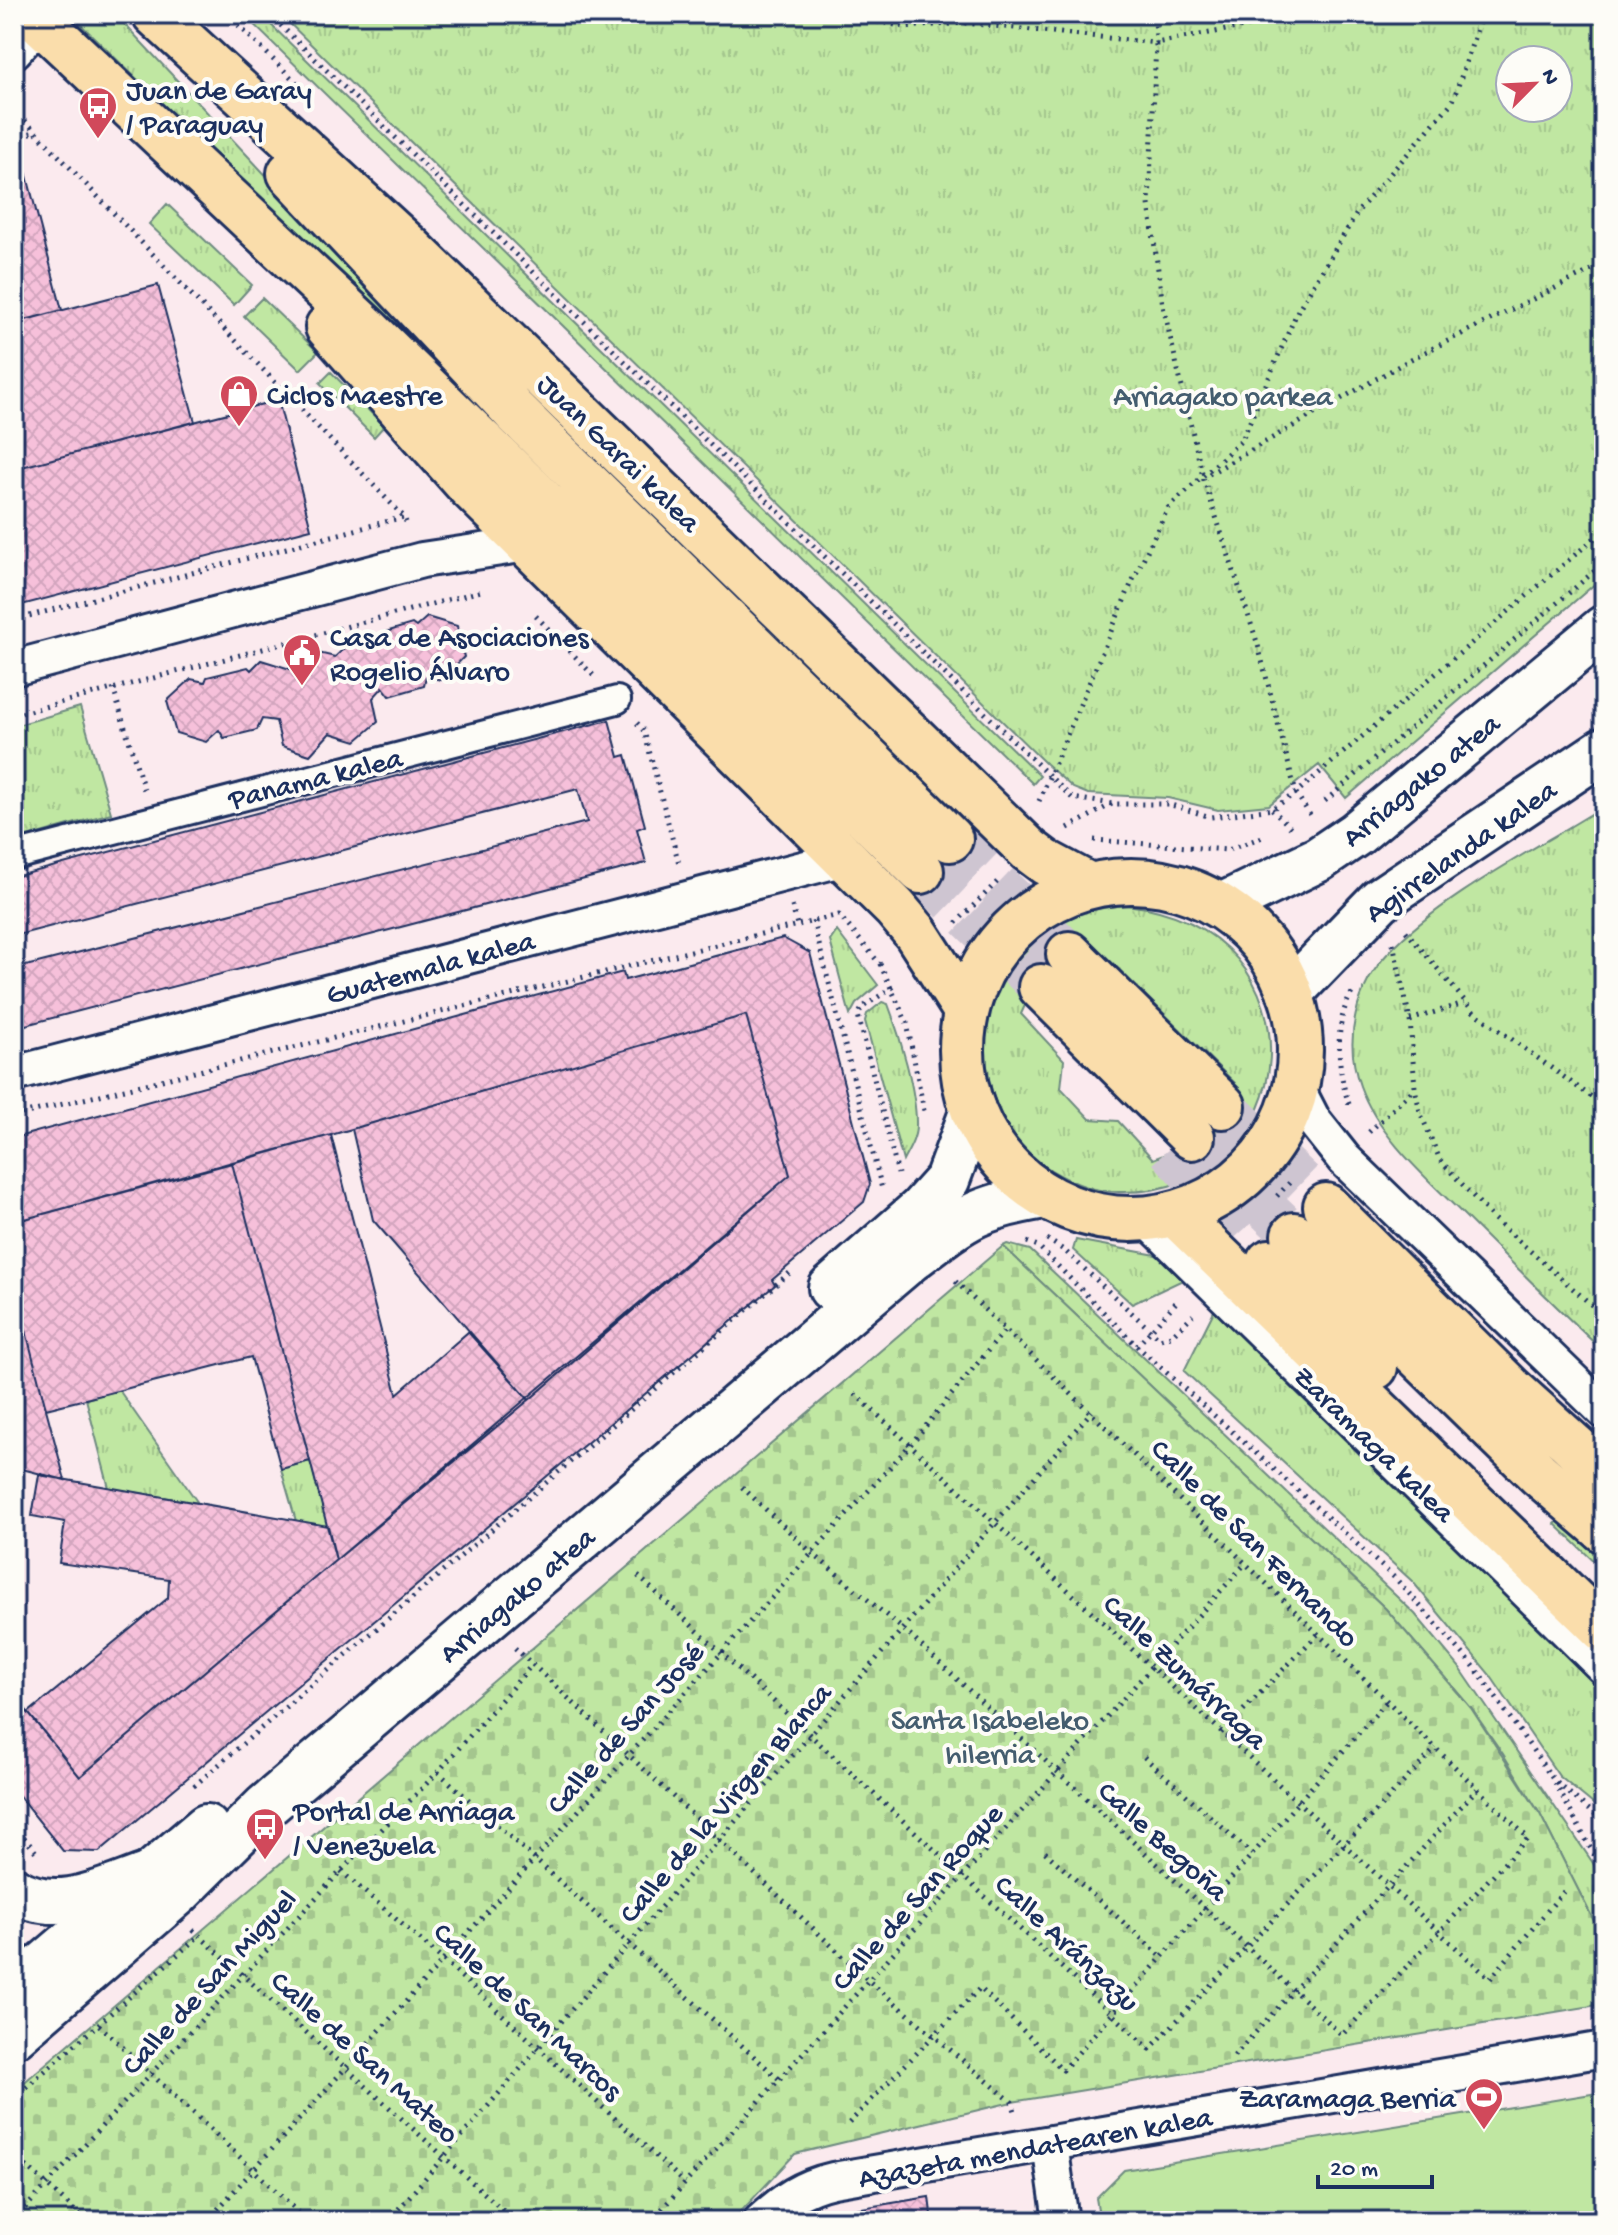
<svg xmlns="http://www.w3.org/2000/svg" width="1618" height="2235" font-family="'Gochi Hand',sans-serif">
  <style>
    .grass { fill: url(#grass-tufts); stroke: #6e8b80; stroke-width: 2; fill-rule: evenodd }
    .cemetery { fill: url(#cemetery-stones); stroke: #6e8b80; stroke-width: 2 }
    .garden { fill: #c0e7a2; stroke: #6e8b80; stroke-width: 2 }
    .building { fill: url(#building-cross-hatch); stroke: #1b2f5e; stroke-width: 2 }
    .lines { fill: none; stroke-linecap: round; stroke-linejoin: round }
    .primary-tunnel { stroke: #cec5d1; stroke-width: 44; stroke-dasharray: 44 22; stroke-linecap: butt }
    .pedestrian-casing { stroke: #1b2f5e; stroke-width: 32 }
    .minor-casing { stroke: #1b2f5e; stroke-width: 40 }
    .tertiary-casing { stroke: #1b2f5e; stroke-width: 50 }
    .secondary-casing { stroke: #1b2f5e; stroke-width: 50 }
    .primary-casing { stroke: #1b2f5e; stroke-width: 50 }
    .path { stroke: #1b2f5e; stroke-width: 5; stroke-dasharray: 2 6; stroke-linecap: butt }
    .pedestrian { stroke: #fdfcf7; stroke-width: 26 }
    .minor { stroke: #fdfcf7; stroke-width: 34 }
    .tertiary { stroke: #fdfcf7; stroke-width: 44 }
    .secondary { stroke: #fdfcf7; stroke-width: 44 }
    .primary { stroke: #faddab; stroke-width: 44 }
    .labels { text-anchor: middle; stroke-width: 8; stroke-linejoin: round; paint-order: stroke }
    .poi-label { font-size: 30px; fill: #1b2f5e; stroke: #fdfcf7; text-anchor: start }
    .park-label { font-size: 30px; fill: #445d6f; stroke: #fdfcf7 }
    .street-label { font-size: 30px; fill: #1b2f5e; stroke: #fdfcf7 }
  </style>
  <defs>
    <pattern id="grass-tufts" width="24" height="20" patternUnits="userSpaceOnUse" patternTransform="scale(2)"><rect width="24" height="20" fill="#c0e7a2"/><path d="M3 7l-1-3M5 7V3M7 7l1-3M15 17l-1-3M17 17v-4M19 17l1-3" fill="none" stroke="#a4c68e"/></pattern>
    <pattern id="cemetery-stones" width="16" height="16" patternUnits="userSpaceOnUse" patternTransform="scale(2)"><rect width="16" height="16" fill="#c0e7a2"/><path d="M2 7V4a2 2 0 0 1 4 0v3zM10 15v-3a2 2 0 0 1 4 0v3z" fill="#a4c68e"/></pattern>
    <pattern id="building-cross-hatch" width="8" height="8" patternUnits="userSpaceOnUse" patternTransform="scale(2)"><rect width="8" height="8" fill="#f6c0da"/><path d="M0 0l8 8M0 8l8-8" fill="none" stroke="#d2a5be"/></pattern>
  </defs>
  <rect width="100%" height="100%" fill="#fbeaee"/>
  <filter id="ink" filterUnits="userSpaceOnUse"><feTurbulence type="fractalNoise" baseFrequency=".0125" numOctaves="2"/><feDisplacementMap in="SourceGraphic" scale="16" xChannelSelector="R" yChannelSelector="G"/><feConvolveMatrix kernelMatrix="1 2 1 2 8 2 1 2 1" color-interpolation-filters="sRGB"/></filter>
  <g filter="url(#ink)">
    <path class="grass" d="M70 14H115L464 387 460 393Z
      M243 14H260L1040 776 1033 784Z
      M280 14H1604V576L1346 798 1319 765 1269 805 1218 810 1168 798 1088 794 1073 788 1046 764ZM1510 60H1558V108H1510Z
      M167 204 252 285 234 305 149 224Z
      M262 298 318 352 300 370 244 316Z
      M331 372 384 426 374 437 320 383Z
      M80 707 111 813 20 839 14 820V726Z
      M1604 806V1352C1557 1308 1511 1262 1466 1217 1428 1179 1379 1138 1360 1086 1343 1039 1356 987 1389 952 1440 897 1539 847 1604 806Z
      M1126 905C1331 927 1307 1196 1119 1192 1095 1192 1071 1182 1051 1170 955 1109 967 958 1073 915 1090 909 1108 907 1126 905ZM1091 942 1235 1083C1225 1123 1189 1146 1153 1159L1118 1121 1090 1119 1061 1088 1064 1060 1021 1014C1035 980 1055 954 1091 942Z
      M837 931 878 985 856 1004 850 1015 830 941Z
      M882 1002 888 1004C900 1036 917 1093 916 1126 916 1139 908 1151 903 1161L865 1021 867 1014Z
      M1076 1240 1156 1255 1167 1260 1187 1278 1132 1304 1073 1250Z
      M1007 1244 1030 1250 1415 1614 1460 1668 1593 1863 1604 1886V1941L1540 1814 1503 1754 1471 1708 1386 1609 1003 1246Z
      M1217 1305 1604 1685V1813L1559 1776 1490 1675 1413 1582 1184 1371Z
      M119 1390 198 1503 109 1488 86 1399Z
      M310 1461 328 1526 296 1521 281 1469Z
      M1561 1518 1604 1554V1571L1555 1524Z"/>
    <path class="cemetery" d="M1003 1246 1386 1609 1471 1708 1540 1814 1604 1941V2004L1012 2102 795 2154 732 2221H14V2091Z"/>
    <path class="garden" d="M1604 2092V2221H1100L1096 2198 1124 2170Z"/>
    <path class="building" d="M21 153 62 310 14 323V155Z
      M158 285 195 422 14 469V323Z
      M278 400 311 529 14 607V469Z
      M427 617 457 626 464 657 442 680 426 677 424 686 390 696 383 687 373 698 378 722 356 741 330 733 310 755 282 746 276 721 262 719 257 730 224 738 219 730 206 742 176 733 167 701 191 679 205 682 207 677 248 667 251 670 261 660 290 669 310 651 335 657 357 636 371 640 372 636 412 624 416 627Z
      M609 720 619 757 626 755 645 826 637 829 646 863 14 1028V969L587 822 578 789 14 936V877Z
      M783 938 810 953 870 1184 864 1202 772 1280 775 1285 99 1852 63 1851 14 1790V1695L80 1777 790 1175 746 1015 331 1135 14 1222V1138L623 972 625 980Z
      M746 1015 790 1175 529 1400 373 1220 352 1129Z
      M331 1135 397 1394 468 1332 529 1400 336 1560 232 1163Z
      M232 1163 310 1461 281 1469 251 1357 46 1409 14 1284V1222Z
      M14 1284 46 1409 65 1480 14 1467Z
      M39 1475 328 1526 336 1560 80 1777 28 1713 168 1598 169 1579 59 1563 65 1522 32 1516Z
      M929 2197 932 2221H814L813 2216Z"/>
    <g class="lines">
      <path class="primary-tunnel" d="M950 839 1069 954
        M921 871 1041 987
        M1223 1106 1326 1206
        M1202 1147 1294 1235
        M1169 1149 1269 1262"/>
      <defs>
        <path id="pedestrian" d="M14 856 617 700"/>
        <path id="minor" d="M14 51 40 22
          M14 668 422 560 528 544
          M14 1074 845 858
          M1296 1087 1313 1120 1344 1159 1604 1411
          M1147 1219 1604 1667
          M1050 2144 1061 2221
          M761 2221C784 2200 802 2187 833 2180L1604 2049"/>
        <path id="tertiary" d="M1290 993 1380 900 1604 750
          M14 1890C58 1916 105 1890 149 1875"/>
        <path id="secondary" d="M1221 906 1319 859 1356 834 1604 628
          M831 1288 921 1209 947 1180 973 1110
          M14 1990 206 1827
          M14 2035 178 1893 266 1806 911 1259C965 1218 976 1207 1045 1196"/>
        <path id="primary" d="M32 14 365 327 921 871
          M155 14 409 247 1029 850 1045 862 1088 885
          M290 173 514 411 950 839
          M328 327 468 485 895 908 916 933 966 1011
          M962 1050a169 169 0 1 1 338 0a169 169 0 1 1-338 0Z
          M1069 954 1223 1106
          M1041 987 1192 1137
          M1326 1206 1510 1388 1604 1473
          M1175 1214 1604 1630
          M1294 1235 1539 1474 1604 1530
          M1269 1262 1375 1367"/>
      </defs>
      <use href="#pedestrian" class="pedestrian-casing"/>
      <use href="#minor" class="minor-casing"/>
      <use href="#tertiary" class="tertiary-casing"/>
      <use href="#secondary" class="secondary-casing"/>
      <use href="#primary" class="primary-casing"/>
      <path class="path" d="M227 14 306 92
        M269 14 1072 798 1113 804H1168L1211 817 1272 809 1296 793 1604 530
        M838 14 905 27 966 23 1156 43 1155 14
        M14 109 404 517 408 527
        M14 137 35 132
        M1209 474 1411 359 1604 264
        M536 616 593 675
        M14 620 404 517
        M113 688 144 790
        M14 715 481 591
        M637 723 644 731 679 864
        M1039 801 1132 582 1168 508 1242 440 1298 310 1359 210 1453 101 1482 14
        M1325 801 1604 563
        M1272 809 1291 828
        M1310 815 1296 793 1258 645 1203 477 1163 306 1149 204 1156 43 1312 14
        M1068 828 1112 804
        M1094 840 1228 850 1265 836
        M792 906 797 925
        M813 921 882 1189
        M956 923 1000 879
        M1406 931 1474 1012 1604 1106
        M1393 943 1410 1020 1415 1088 1420 1112 1440 1160 1494 1219 1604 1316
        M880 964 907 1023 925 1116
        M893 987 863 1007 858 1015 898 1174
        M1410 1020 1464 1003
        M1349 1104C1337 1071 1333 1019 1354 990
        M14 1116 839 915 880 964 885 960
        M1369 1132 1415 1088
        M1277 1196 1292 1180
        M1047 1239 1065 1251 1160 1339 1171 1336 1193 1315
        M1027 1242 1038 1246 1137 1346 1396 1579 1473 1665 1553 1779 1604 1873
        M1137 1346 1179 1299
        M855 1394 1490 1979 1565 1890
        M742 1487 812 1553 904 1630 1342 2035 1528 1838 952 1278
        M638 1576 1150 2049 1436 1748
        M515 1648 869 1981 1012 2102 1016 2114
        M1221 1733 1318 1634
        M1144 1757 1252 1854
        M438 1772 779 2079
        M1557 1783 1604 1822
        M194 1786 793 1270
        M14 1825 36 1852
        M1045 1852 1162 1957
        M341 1871 443 1960 685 2183
        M193 1930 515 2221
        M99 2025 308 2221
        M1234 2056 1477 1789
        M14 2098 199 1936
        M849 2123 980 1988 1063 2070 1387 1701
        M14 2155 86 2221
        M14 2220 341 1871 438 1772 531 1666
        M207 2221 910 1445 1005 1330
        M388 2221 1092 1411
        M651 2221 1245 1564"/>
      <use href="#pedestrian" class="pedestrian"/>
      <use href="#minor" class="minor"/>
      <use href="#tertiary" class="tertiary"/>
      <use href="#secondary" class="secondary"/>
      <use href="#primary" class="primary"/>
    </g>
  </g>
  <defs>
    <symbol id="bus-pin" viewBox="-11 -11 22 30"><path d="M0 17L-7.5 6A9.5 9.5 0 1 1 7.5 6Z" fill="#d1495b" stroke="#fdfcf7"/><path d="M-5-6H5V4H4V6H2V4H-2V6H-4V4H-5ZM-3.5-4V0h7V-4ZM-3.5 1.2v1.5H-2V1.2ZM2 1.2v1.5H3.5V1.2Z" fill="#fff"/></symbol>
    <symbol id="shop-pin" viewBox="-11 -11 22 30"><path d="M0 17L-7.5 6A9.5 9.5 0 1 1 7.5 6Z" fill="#d1495b" stroke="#fdfcf7"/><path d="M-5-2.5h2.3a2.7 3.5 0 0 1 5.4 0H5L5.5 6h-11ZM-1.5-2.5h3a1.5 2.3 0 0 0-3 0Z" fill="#fff"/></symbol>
    <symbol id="civic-pin" viewBox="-11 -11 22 30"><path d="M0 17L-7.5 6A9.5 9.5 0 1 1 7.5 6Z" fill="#d1495b" stroke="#fdfcf7"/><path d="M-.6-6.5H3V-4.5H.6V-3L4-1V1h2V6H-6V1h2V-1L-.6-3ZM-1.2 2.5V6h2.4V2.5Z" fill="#fff"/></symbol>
    <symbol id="stadium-pin" viewBox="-11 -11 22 30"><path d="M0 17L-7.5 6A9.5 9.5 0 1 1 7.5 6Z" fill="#d1495b" stroke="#fdfcf7"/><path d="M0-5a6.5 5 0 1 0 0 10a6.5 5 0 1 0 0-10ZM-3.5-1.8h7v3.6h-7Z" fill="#fff"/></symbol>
  </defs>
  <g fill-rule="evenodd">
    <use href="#bus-pin" x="76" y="84" width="44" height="60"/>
    <use href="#shop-pin" x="217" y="372" width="44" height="60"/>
    <use href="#civic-pin" x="280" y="631" width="44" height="60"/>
    <use href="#bus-pin" x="243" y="1805" width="44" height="60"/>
    <use href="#stadium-pin" x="1462" y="2075" width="44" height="60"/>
  </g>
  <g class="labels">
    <g class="poi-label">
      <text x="126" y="99">Juan de Garay<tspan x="126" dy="34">/ Paraguay</tspan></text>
      <text x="267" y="404">Ciclos Maestre</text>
      <text x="330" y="646">Casa de Asociaciones<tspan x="330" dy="34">Rogelio Álvaro</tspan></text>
      <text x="293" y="1820">Portal de Arriaga<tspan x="293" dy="34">/ Venezuela</tspan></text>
      <text x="1456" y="2107" text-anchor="end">Zaramaga Berria</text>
    </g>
    <g class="park-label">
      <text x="1223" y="405">Arriagako parkea</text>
      <text x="990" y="1729">Santa Isabeleko<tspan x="990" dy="34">hilerria</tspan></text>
    </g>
    <g class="street-label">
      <text transform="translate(620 452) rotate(44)" y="10">Juan Garai kalea</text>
      <text transform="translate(315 777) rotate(-14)" y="10">Panama kalea</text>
      <text transform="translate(1420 779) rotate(-39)" y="10">Arriagako atea</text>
      <text transform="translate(1460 850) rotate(-35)" y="10">Agirrelanda kalea</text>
      <text transform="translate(430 966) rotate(-15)" y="10">Guatemala kalea</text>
      <text transform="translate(1375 1443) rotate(44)" y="10">Zaramaga kalea</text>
      <text transform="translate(1256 1542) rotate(45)" y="10">Calle de San Fernando</text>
      <text transform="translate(516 1594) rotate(-40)" y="10">Arriagako atea</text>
      <text transform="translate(1186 1671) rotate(43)" y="10">Calle Zumárraga</text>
      <text transform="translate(624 1727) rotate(-48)" y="10">Calle de San José</text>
      <text transform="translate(724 1802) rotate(-49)" y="10">Calle de la Virgen Blanca</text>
      <text transform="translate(1164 1840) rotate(42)" y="10">Calle Begoña</text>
      <text transform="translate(916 1896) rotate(-48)" y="10">Calle de San Roque</text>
      <text transform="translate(1068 1942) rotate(43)" y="10">Calle Aránzazu</text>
      <text transform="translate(208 1981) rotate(-47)" y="10">Calle de San Miguel</text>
      <text transform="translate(529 2010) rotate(43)" y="10">Calle de San Marcos</text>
      <text transform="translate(366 2056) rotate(42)" y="10">Calle de San Mateo</text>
      <text transform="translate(1035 2146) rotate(-10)" y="10">Azazeta mendatearen kalea</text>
    </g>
  </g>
  <rect width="1618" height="2235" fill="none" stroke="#fdfcf7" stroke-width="48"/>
  <rect x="24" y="24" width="1570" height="2187" fill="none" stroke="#1b2f5e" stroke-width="3" filter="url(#ink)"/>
  <g transform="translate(1534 84) rotate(66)"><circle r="38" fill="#fdfcf7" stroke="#a3aaba" stroke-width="2"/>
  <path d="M0-6L14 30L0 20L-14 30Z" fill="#d1495b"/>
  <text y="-12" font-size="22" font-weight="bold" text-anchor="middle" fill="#1b2f5e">N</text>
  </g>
  <path d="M1318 2175v12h114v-12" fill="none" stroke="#1b2f5e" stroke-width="4"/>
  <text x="1330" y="2175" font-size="24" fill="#1b2f5e" stroke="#fdfcf7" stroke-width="6" paint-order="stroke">20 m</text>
</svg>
